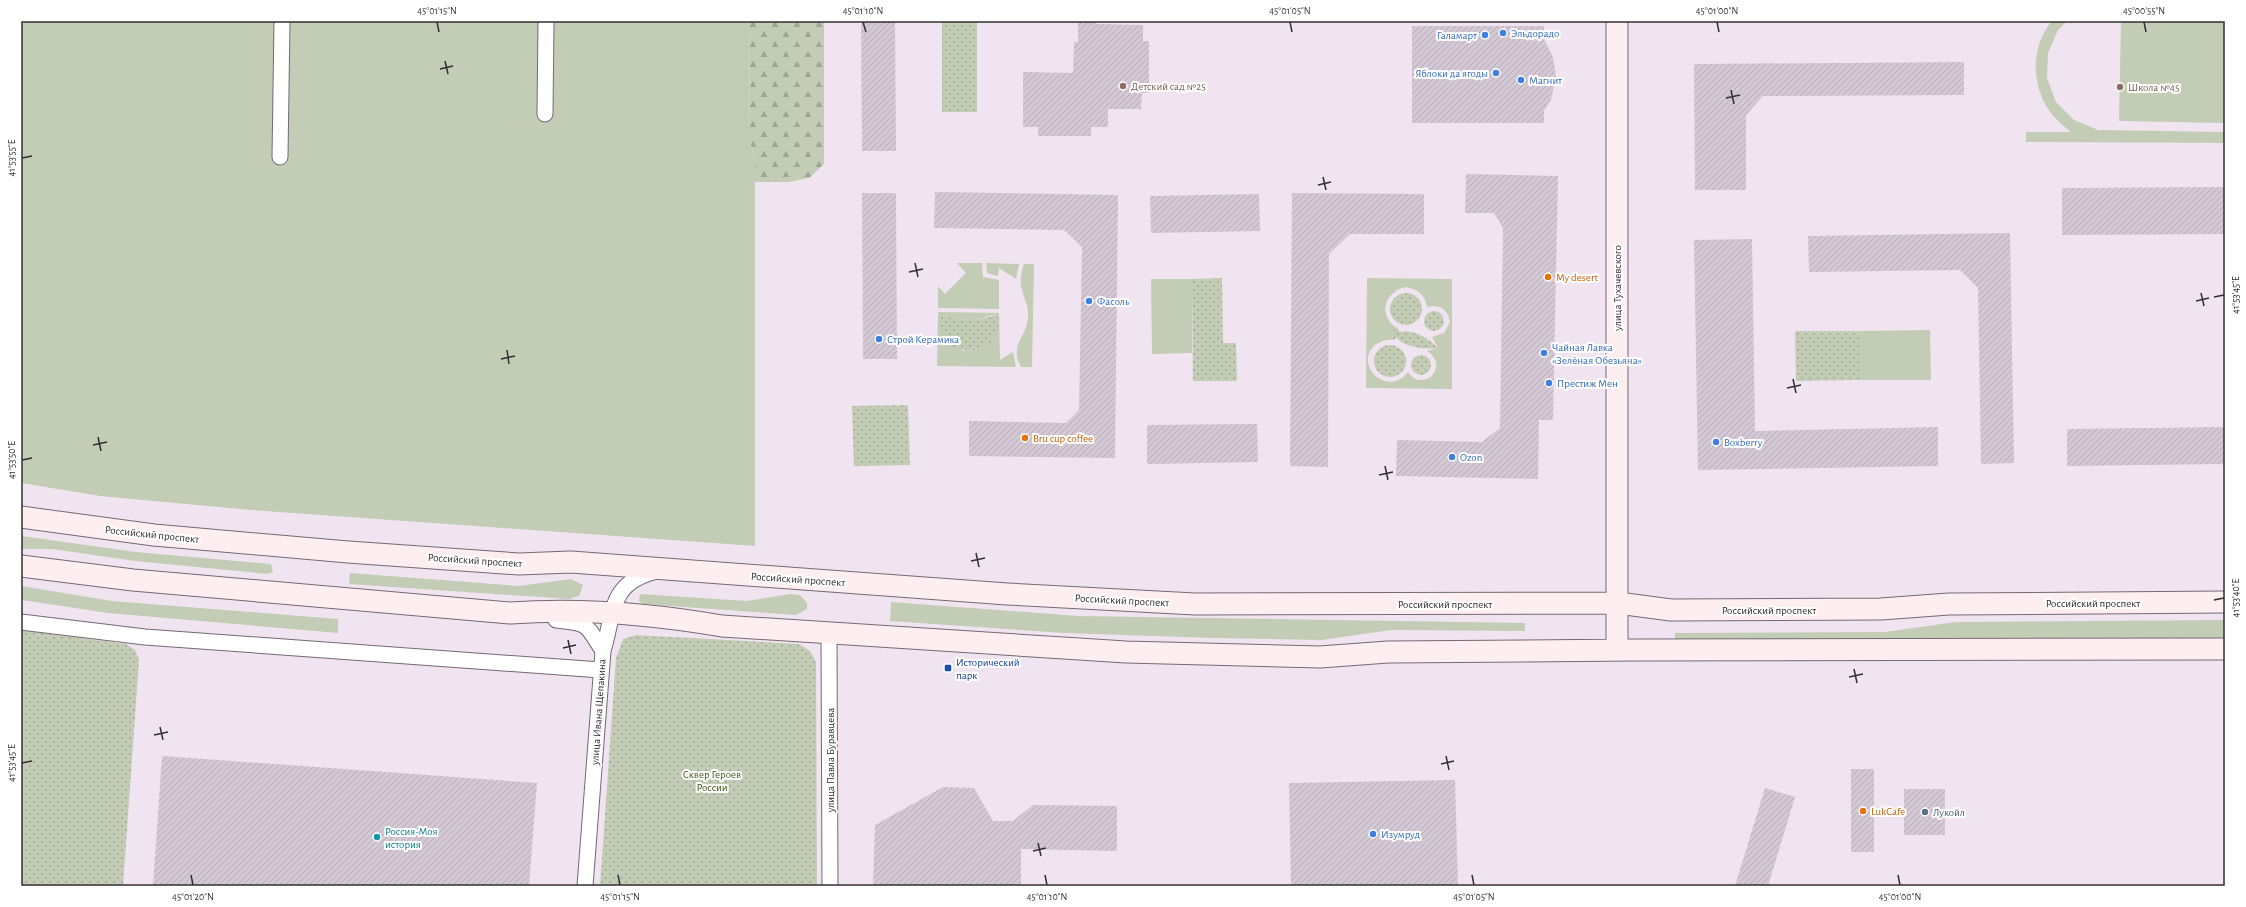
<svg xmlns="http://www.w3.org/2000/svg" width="2246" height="907" font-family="'Alegreya Sans',sans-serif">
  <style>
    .green { fill: #c3ccb5; fill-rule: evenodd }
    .forest { fill: url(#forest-firs) }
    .park { fill: url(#park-dots) }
    .building { fill: url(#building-hatch) }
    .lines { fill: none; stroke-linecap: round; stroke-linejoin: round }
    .street-casing { stroke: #746975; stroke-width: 17 }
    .secondary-casing { stroke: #746975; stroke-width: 23 }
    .street { stroke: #fff; stroke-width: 15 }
    .secondary { stroke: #feeef0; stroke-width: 21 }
    .ticks { fill: none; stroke: #332e33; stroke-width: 1.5 }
    .shop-dot { fill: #3f7fe0; stroke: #fff; stroke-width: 1.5 }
    .education-dot { fill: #8d6e63; stroke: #fff; stroke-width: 1.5 }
    .food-dot { fill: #e8710a; stroke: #fff; stroke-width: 1.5 }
    .transit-dot { fill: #1a4fb4; stroke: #fff; stroke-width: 1.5 }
    .service-dot { fill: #5c6f8a; stroke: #fff; stroke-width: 1.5 }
    .culture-dot { fill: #0f9aa8; stroke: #fff; stroke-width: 1.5 }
    .labels { text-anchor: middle; stroke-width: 4; stroke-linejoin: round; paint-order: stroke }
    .shop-label { font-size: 11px; fill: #366cbe; stroke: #fff; text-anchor: start }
    .education-label { font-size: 11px; fill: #785e54; stroke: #fff; text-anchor: start }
    .food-label { font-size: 11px; fill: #c56008; stroke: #fff; text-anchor: start }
    .street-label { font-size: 11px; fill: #332e33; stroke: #fff }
    .transit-label { font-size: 11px; fill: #164399; stroke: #fff; text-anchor: start }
    .park-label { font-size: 11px; fill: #45561f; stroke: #fff }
    .service-label { font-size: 11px; fill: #4e5e75; stroke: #fff; text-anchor: start }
    .culture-label { font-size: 11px; fill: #0d838f; stroke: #fff; text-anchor: start }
    .neatline { fill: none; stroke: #332e33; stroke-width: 1.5 }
    .ticks-label { font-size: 10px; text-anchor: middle; fill: #332e33 }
  </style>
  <defs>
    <pattern id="forest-firs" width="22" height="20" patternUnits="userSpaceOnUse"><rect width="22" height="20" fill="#c3ccb5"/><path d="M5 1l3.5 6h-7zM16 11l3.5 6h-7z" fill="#9fa694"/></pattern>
    <pattern id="park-dots" width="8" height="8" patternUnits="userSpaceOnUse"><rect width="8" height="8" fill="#c3ccb5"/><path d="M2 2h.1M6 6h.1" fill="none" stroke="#9fa694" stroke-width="1.8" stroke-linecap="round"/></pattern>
    <pattern id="building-hatch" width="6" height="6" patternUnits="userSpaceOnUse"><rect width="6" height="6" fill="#d4c8d5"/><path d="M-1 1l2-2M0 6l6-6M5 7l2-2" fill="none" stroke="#b6acb7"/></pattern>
  </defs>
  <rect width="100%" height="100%" fill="#f1e4f1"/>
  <path class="green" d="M21 21H749L750 141 755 161V546L251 510 100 496 21 483Z
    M2052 21H2067L2058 30 2048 53 2047 78 2056 102 2074 120 2098 130 2225 132V143L2026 142V132H2071C2064 126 2056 120 2051 113 2031 86 2030 47 2052 21Z
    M2121 21H2225V123L2119 121Z
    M957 263H982L983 277 999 280V309L938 308V286L945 294 966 273Z
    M986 263 1019 264 1016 279 999 268 998 276 987 273Z
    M1024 264H1034L1032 367H1021C1009 346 1026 337 1028 319 1030 297 1014 292 1024 264Z
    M1367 278 1452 279V389L1366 388ZM1405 287C1418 289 1425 294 1427 307 1440 304 1448 309 1450 322L1444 333 1432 337 1438 348 1427 351C1438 358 1439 367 1431 377 1422 382 1414 381 1408 372 1387 399 1353 364 1375 345 1381 341 1386 339 1393 340L1391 332 1396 328C1378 314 1384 293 1405 287Z
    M1151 279H1192V353L1152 354Z
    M938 312 999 313 1000 360 1013 352 1016 367 937 366ZM996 314 977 350 962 351 949 318 972 321Z
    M1930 330 1931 380H1860V331Z
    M21 536 136 552 271 564 273 572 268 574 135 561 52 549H21Z
    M350 573 519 586 571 579 583 585 579 596 569 599 349 584Z
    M21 586 112 601 338 619V633L108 613 29 601 21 600Z
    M640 594 747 601 790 594 800 595 807 603V609L796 615 643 604 639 601Z
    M891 602 1078 616 1525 623V631L1391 630 1322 640 1213 638 1064 633 890 621Z
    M2225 620V638L1675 642V633L1885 632 1956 622Z"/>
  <path class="forest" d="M749 21H824V164L809 178 789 182H755V161L750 141Z"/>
  <path class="park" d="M942 21H977V112H942Z
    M1222 278 1223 343H1236L1237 381H1193L1192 279Z
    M1390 309a16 16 0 1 1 32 0a16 16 0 1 1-32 0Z
    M1424 321a10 10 0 1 1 20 0a10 10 0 1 1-20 0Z
    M940 314C959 322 978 322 997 314 1007 361 933 364 940 314Z
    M1397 327 1400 332C1412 328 1430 339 1438 348 1427 350 1404 347 1397 338L1393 340 1391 332Z
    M1795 331H1860V380L1796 381Z
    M1374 361a16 16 0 1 1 32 0a16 16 0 1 1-32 0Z
    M1411 365a10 10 0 1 1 20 0a10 10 0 1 1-20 0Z
    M908 405 910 465 854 466 852 406Z
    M21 630 126 644 135 650 139 660 123 886H21Z
    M636 635 799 644 810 651 816 662 817 886H600L616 658 623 639Z"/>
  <path class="building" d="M861 21H895L896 151H862Z
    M1078 21H1096V24L1143 25V41H1149V93H1142L1141 109H1108V127H1091V136H1038V127H1023V72L1073 73 1074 42H1078Z
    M1412 26H1544V39L1553 57 1556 76 1551 100 1544 111V123H1412Z
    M1964 62V95L1763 96 1746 115V190H1695L1694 64Z
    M1466 174 1558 176 1553 420H1539L1538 479 1396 476 1397 440 1482 442 1500 428 1503 228 1494 213H1465Z
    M2225 187V234L2062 235V188Z
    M935 192 1118 195 1115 458 969 456V421L1066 423 1079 410 1082 247 1064 230 934 228Z
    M862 193H896L897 359H863Z
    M1292 193 1424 194V234H1350L1329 254 1328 467 1290 466Z
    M1259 194 1260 231 1151 233 1150 196Z
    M2010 233 2014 463 1981 464 1978 288 1960 270 1809 272 1808 236Z
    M1752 239 1755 431 1938 427V466L1698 470 1694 240Z
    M1257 424 1258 462 1147 464V425Z
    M2225 427V464L2067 466V429Z
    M162 756 537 783 529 886H153Z
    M1851 769H1874V852H1851Z
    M1455 780 1458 886H1291L1289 783Z
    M943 787 974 788 993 821H1013L1033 805 1117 806V851L1021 849V886H873L875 825Z
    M1765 788 1795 797 1768 886H1735Z
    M1904 789H1945V835H1904Z"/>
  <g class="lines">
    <defs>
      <path id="street" d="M545 114 546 21
        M280 157 282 21
        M556 620C590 623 586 625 603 651
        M21 622 145 637 601 670
        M829 633 830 886
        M585 886 603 651C615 612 608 583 657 571"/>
      <path id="secondary" d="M1617 21V650
        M21 517 154 535 348 552 519 564 571 562 1007 594 1195 604 1618 603 1671 610 1881 609 1949 604 2225 602
        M21 566 133 580 510 613C580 608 653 614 722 626L1126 652 1320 657 1388 652 1634 650 2225 649"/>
    </defs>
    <use href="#street" class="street-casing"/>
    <use href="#secondary" class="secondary-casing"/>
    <use href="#street" class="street"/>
    <use href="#secondary" class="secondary"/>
  </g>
  <path class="ticks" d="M437 22 439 32M863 22 866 32M1290 22 1292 32M1717 22 1719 32M2144 22 2146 32M445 61 448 74M440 69 453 66M1731 90 1734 104M1726 98 1740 95M22 158 32 156M1323 177 1326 190M1318 185 1331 182M915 263 918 277M909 272 923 269M2201 293 2204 306M2214 297 2224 295M2196 301 2209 298M507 350 509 364M501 359 515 356M1793 379 1796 393M1787 388 1801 385M98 437 101 451M93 445 107 442M22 460 32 458M1385 466 1388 480M1379 475 1393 472M976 553 979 567M971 561 985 558M2214 600 2224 598M568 640 571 654M563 648 576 645M1854 669 1857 683M1849 677 1863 674M160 727 163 740M154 735 168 732M1446 756 1449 770M22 763 32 761M1441 764 1454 761M1038 843 1041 856M1033 851 1046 848M191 875 193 885M618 875 620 885M1045 875 1047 885M1472 875 1474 885M1898 875 1900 885"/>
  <g class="shop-dot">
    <circle cx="1503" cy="33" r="4"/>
    <circle cx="1485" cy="35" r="4"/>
    <circle cx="1496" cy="73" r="4"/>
    <circle cx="1521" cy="80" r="4"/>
    <circle cx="1089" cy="301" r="4"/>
    <circle cx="879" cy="339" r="4"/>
    <circle cx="1544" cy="353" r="4"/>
    <circle cx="1549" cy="383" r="4"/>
    <circle cx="1716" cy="442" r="4"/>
    <circle cx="1452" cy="457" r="4"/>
    <circle cx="1373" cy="834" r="4"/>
  </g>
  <g class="education-dot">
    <circle cx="1123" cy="86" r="4"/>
    <circle cx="2120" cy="87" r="4"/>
  </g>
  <g class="food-dot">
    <circle cx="1548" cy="277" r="4"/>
    <circle cx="1025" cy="438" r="4"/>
    <circle cx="1863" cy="811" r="4"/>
  </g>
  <rect class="transit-dot" x="944" y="664" width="8" height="8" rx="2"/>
  <circle class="service-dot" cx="1925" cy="812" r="4"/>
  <circle class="culture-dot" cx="377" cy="837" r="4"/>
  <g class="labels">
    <g class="shop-label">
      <text x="1511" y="37">Эльдорадо</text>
      <text x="1477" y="39" text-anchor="end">Галамарт</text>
      <text x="1488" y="77" text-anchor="end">Яблоки да ягоды</text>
      <text x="1529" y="84">Магнит</text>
      <text x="1097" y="305">Фасоль</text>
      <text x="887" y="343">Строй Керамика</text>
      <text x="1552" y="351">Чайная Лавка<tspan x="1552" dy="13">«Зелёная Обезьяна»</tspan></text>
      <text x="1557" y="387">Престиж Мен</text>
      <text x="1724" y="446">Boxberry</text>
      <text x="1460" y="461">Ozon</text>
      <text x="1381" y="838">Изумруд</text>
    </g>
    <g class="education-label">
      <text x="1131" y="90">Детский сад №25</text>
      <text x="2128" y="91">Школа №45</text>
    </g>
    <g class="food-label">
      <text x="1556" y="281">My desert</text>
      <text x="1033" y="442">Bru cup coffee</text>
      <text x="1871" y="815">LukCafe</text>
    </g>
    <g class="street-label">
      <text transform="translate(1617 288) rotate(-90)" y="4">улица Тухачевского</text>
      <text transform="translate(152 534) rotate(6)" y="4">Российский проспект</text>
      <text transform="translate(475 560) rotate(4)" y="4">Российский проспект</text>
      <text transform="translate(798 579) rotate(4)" y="4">Российский проспект</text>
      <text transform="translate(1122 600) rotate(3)" y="4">Российский проспект</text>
      <text x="2093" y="607">Российский проспект</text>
      <text x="1445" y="608">Российский проспект</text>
      <text x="1769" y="614">Российский проспект</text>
      <text transform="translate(598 712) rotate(-86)" y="4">улица Ивана Щепакина</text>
      <text transform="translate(830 760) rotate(-90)" y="4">улица Павла Буравцева</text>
    </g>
    <g class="transit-label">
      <text x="956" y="666">Исторический<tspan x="956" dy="13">парк</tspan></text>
    </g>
    <g class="park-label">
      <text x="712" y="778">Сквер Героев<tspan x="712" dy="13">России</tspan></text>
    </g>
    <g class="service-label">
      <text x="1933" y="816">Лукойл</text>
    </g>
    <g class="culture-label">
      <text x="385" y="835">Россия-Моя<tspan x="385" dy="13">история</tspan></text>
    </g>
  </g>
  <rect width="2246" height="907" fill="none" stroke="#ffffff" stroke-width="44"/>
  <rect x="22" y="22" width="2202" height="863" class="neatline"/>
  <g class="ticks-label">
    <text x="437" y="14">45°01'15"N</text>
    <text x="863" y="14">45°01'10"N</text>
    <text x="1290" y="14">45°01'05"N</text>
    <text x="1717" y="14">45°01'00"N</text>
    <text x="2144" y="14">45°00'55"N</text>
    <text transform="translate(11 158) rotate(-90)" y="4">41°53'55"E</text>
    <text transform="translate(2235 295) rotate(-90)" y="4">41°53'45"E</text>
    <text transform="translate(11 460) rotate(-90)" y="4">41°53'50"E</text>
    <text transform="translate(2235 598) rotate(-90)" y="4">41°53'40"E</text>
    <text transform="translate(11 763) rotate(-90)" y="4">41°53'45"E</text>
    <text x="193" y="900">45°01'20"N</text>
    <text x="620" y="900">45°01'15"N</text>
    <text x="1047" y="900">45°01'10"N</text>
    <text x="1474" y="900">45°01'05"N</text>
    <text x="1900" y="900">45°01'00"N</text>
  </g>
</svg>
